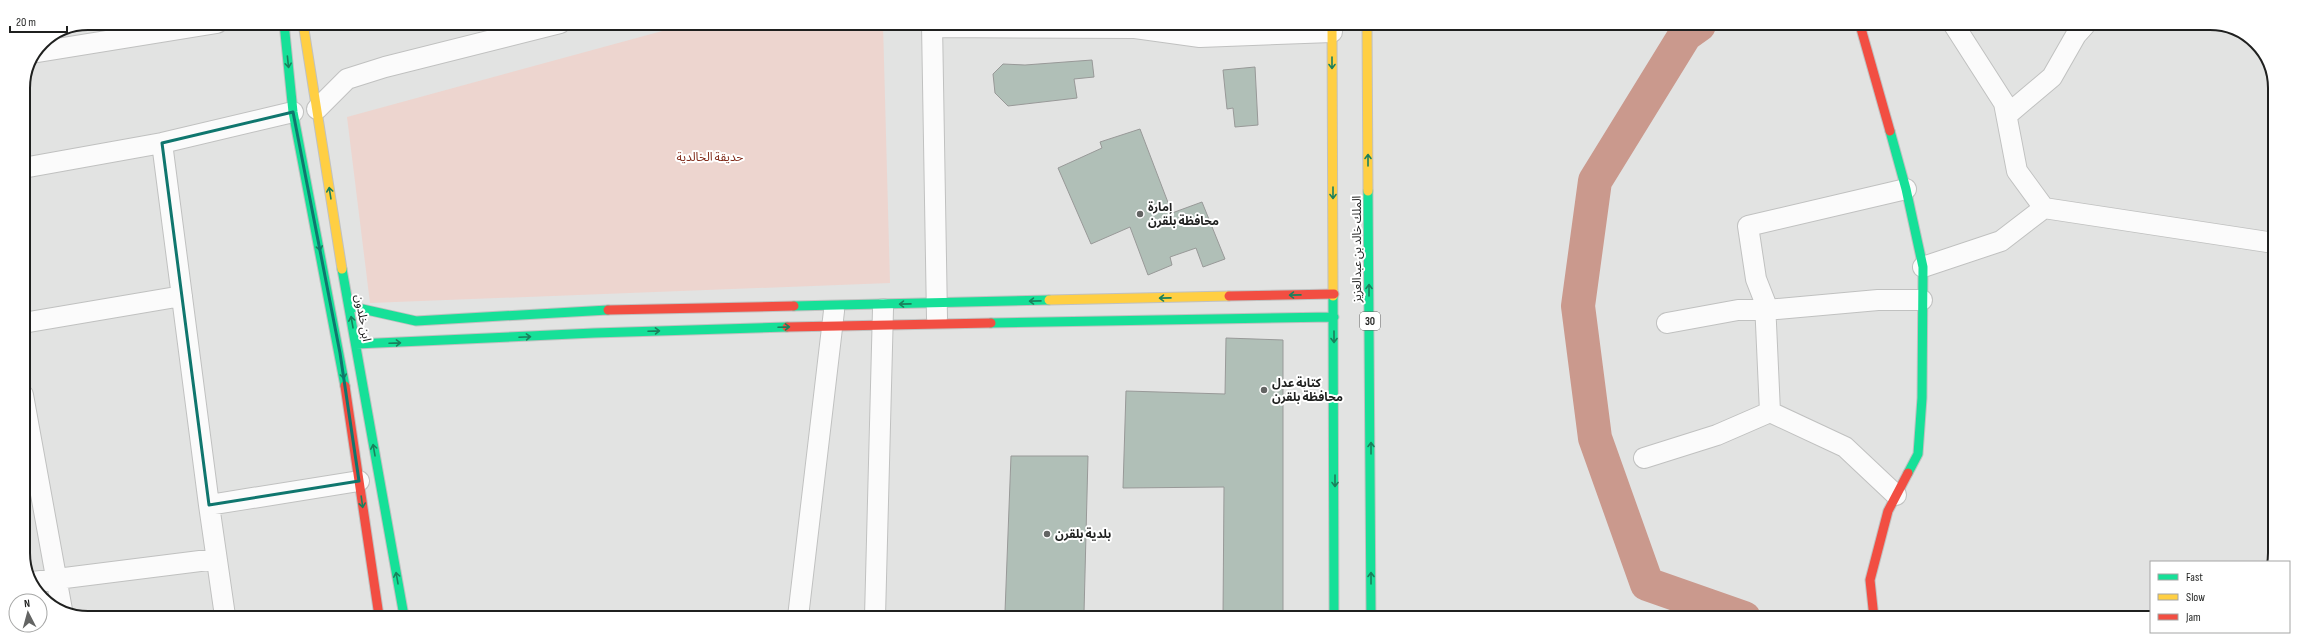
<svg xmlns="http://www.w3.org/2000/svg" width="2298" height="641" font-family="'Sofia Sans Condensed','Noto Sans Arabic',sans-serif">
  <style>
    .green { fill: #edd5cf }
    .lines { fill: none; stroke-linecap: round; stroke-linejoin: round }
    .river { stroke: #ca998d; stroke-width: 34 }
    .building { fill: #b0bfb7; stroke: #989998 }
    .street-casing { stroke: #c0c1c0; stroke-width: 22 }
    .fast-casing { stroke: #c0c1c0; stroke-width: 11 }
    .slow-casing { stroke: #c0c1c0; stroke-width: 11 }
    .jam-casing { stroke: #c0c1c0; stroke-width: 11 }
    .street { stroke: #fbfbfb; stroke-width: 20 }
    .fast { stroke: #16e098; stroke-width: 9 }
    .slow { stroke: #ffcf43; stroke-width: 9 }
    .jam { stroke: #f24e42; stroke-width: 9 }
    .oneway { stroke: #1a805c }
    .marked { fill: none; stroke: #0f766e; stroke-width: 3; stroke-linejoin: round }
    .poi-dot { fill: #636463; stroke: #fff; stroke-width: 1.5 }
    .labels { text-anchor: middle; stroke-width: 4; stroke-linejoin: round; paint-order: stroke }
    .shield { fill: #fff; stroke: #626362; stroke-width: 1 }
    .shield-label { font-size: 11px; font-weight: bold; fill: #1f201f }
    .park-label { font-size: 12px; fill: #7f2918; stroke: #fff }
    .poi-label { font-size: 12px; font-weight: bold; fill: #1f201f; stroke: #fff; text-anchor: start }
    .street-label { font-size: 12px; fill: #1f201f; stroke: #fff }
    .rim { fill: none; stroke: #1f201f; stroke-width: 2 }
  </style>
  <rect width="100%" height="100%" fill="#e2e3e2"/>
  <path class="green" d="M688 24H883L890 283 370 303 347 117Z"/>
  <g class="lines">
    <path class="river" d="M1699 25 1685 35 1595 181 1578 306 1595 438 1647 584 1744 618"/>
  </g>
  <path class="building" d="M1092 60 1094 77 1074 79 1077 98 1008 106 995 93 993 74 1003 64 1025 65Z
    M1255 67 1258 125 1235 127 1233 108 1227 109 1223 70Z
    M1140 129 1172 213 1202 202 1225 259 1203 267 1196 248 1170 257 1172 265 1148 275 1130 227 1091 244 1058 168 1102 148 1100 142Z
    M1226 338 1283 340V617H1223L1224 487 1123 488 1126 391 1225 394Z
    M1011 456H1088L1084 613 1005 612Z"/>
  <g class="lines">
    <defs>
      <path id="street" d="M932 24 937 318
        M932 27 1135 28 1200 37 1332 32
        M38 52 217 23
        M317 109 347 79 385 67 560 23
        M2007 115 2052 77 2076 35 2085 25
        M162 143 209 505 225 616
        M23 168 162 143 293 112
        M2044 208 2274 243
        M1923 267 2001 241 2044 208 2017 171 2004 103 1954 25
        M23 323 182 296
        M1667 323 1738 310H1766L1878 300H1922
        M23 395 62 610
        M1644 458 1717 435 1770 412
        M1896 495 1845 447 1770 412 1765 302 1756 279 1748 226 1906 189
        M209 505 359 481
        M33 582 216 559
        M798 617 834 311
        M875 617 883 309"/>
      <path id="fast" d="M284 23 293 112 345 386
        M1890 131 1906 189 1923 267 1922 398 1918 454 1908 473
        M1368 191 1371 617
        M342 269 404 616
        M1333 296 1334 617
        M349 306 416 321 608 310
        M794 306 1049 300
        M991 323 1334 317
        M356 344 594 333 787 327"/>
      <path id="slow" d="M303 23 342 269
        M1332 24 1333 296
        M1367 24 1368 191
        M1049 300 1229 296"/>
      <path id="jam" d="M1860 25 1890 131
        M1229 296 1334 294
        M608 310 794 306
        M787 327 991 323
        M345 386 379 616
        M1874 618 1870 580 1888 511 1908 473"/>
    </defs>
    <use href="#street" class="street-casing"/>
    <use href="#fast" class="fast-casing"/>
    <use href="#slow" class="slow-casing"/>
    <use href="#jam" class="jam-casing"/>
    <use href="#street" class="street"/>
    <use href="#fast" class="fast"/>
    <use href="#slow" class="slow"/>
    <use href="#jam" class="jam"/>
  </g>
  <defs><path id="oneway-shaft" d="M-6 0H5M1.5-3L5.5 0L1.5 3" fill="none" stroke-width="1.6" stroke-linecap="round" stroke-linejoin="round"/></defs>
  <g class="oneway">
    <use href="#oneway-shaft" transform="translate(288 62) rotate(84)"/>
    <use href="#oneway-shaft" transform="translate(1332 63) rotate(90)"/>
    <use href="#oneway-shaft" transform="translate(1368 160) rotate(-90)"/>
    <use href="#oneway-shaft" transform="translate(330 193) rotate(-99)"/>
    <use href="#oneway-shaft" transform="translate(1333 193) rotate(90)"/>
    <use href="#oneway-shaft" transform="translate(319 245) rotate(79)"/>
    <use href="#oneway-shaft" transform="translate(1369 290) rotate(-90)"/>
    <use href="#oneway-shaft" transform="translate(1295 295) rotate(179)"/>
    <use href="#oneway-shaft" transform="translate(1165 298) rotate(179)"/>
    <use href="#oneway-shaft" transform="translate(1035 301) rotate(179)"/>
    <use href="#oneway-shaft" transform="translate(905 304) rotate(179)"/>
    <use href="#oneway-shaft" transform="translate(352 322) rotate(-100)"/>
    <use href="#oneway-shaft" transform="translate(784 327) rotate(-2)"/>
    <use href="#oneway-shaft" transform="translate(654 331) rotate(-2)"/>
    <use href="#oneway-shaft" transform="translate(525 337) rotate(-3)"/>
    <use href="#oneway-shaft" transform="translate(1334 337) rotate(90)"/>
    <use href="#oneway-shaft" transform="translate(395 343) rotate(-2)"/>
    <use href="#oneway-shaft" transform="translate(343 373) rotate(81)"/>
    <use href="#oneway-shaft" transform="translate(1371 448) rotate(-90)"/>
    <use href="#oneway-shaft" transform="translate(374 450) rotate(-100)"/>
    <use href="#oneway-shaft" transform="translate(1335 481) rotate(90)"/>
    <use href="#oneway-shaft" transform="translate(362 502) rotate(82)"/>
    <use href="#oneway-shaft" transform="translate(397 578) rotate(-100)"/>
    <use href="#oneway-shaft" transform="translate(1371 578) rotate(-90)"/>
  </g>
  <path class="marked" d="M293 112 340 353 359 481 209 505 162 143Z"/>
  <g class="poi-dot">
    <circle cx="1140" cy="214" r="4"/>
    <circle cx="1264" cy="390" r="4"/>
    <circle cx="1047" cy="534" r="4"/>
  </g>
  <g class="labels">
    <rect class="shield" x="1360" y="312" width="20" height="18" rx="3"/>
    <g class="shield-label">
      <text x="1370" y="325">30</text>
    </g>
    <g class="park-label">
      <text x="710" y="161">حديقة الخالدية</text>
    </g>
    <g class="poi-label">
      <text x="1148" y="211">إمارة<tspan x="1148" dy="14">محافظة بلقرن</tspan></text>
      <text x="1272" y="387">كتابة عدل<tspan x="1272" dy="14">محافظة بلقرن</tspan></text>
      <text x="1055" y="538">بلدية بلقرن</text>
    </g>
    <g class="street-label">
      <text transform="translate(1357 249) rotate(-90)" y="4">الملك خالد بن عبدالعزيز</text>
      <text transform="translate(363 318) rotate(80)" y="4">ابن خلدون</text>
    </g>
  </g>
  <path d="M0 0H2298V641H0ZM88 30H2210A58 58 0 0 1 2268 88V553A58 58 0 0 1 2210 611H88A58 58 0 0 1 30 553V88A58 58 0 0 1 88 30Z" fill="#fff" fill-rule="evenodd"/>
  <path class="rim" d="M88 30H2210A58 58 0 0 1 2268 88V553A58 58 0 0 1 2210 611H88A58 58 0 0 1 30 553V88A58 58 0 0 1 88 30Z"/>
  <rect x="2150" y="561" width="140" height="72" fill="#ffffff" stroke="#a5a6a5"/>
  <rect x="2158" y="574" width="20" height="6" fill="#16e098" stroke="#a5a6a5"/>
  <text x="2186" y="581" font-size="12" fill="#1f201f">Fast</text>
  <rect x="2158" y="594" width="20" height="6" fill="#ffcf43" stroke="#a5a6a5"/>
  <text x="2186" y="601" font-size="12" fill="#1f201f">Slow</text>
  <rect x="2158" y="614" width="20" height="6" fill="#f24e42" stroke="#a5a6a5"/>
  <text x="2186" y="621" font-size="12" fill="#1f201f">Jam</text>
  <g transform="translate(28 613) rotate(354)"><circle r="19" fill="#ffffff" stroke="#a5a6a5"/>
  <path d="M0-3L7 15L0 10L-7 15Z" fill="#636463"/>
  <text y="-6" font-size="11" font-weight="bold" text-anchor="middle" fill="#1f201f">N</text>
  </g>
  <path d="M10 26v6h57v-6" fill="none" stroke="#1f201f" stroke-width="2"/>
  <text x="16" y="26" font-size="12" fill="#1f201f" stroke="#ffffff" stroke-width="3" paint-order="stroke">20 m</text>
</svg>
